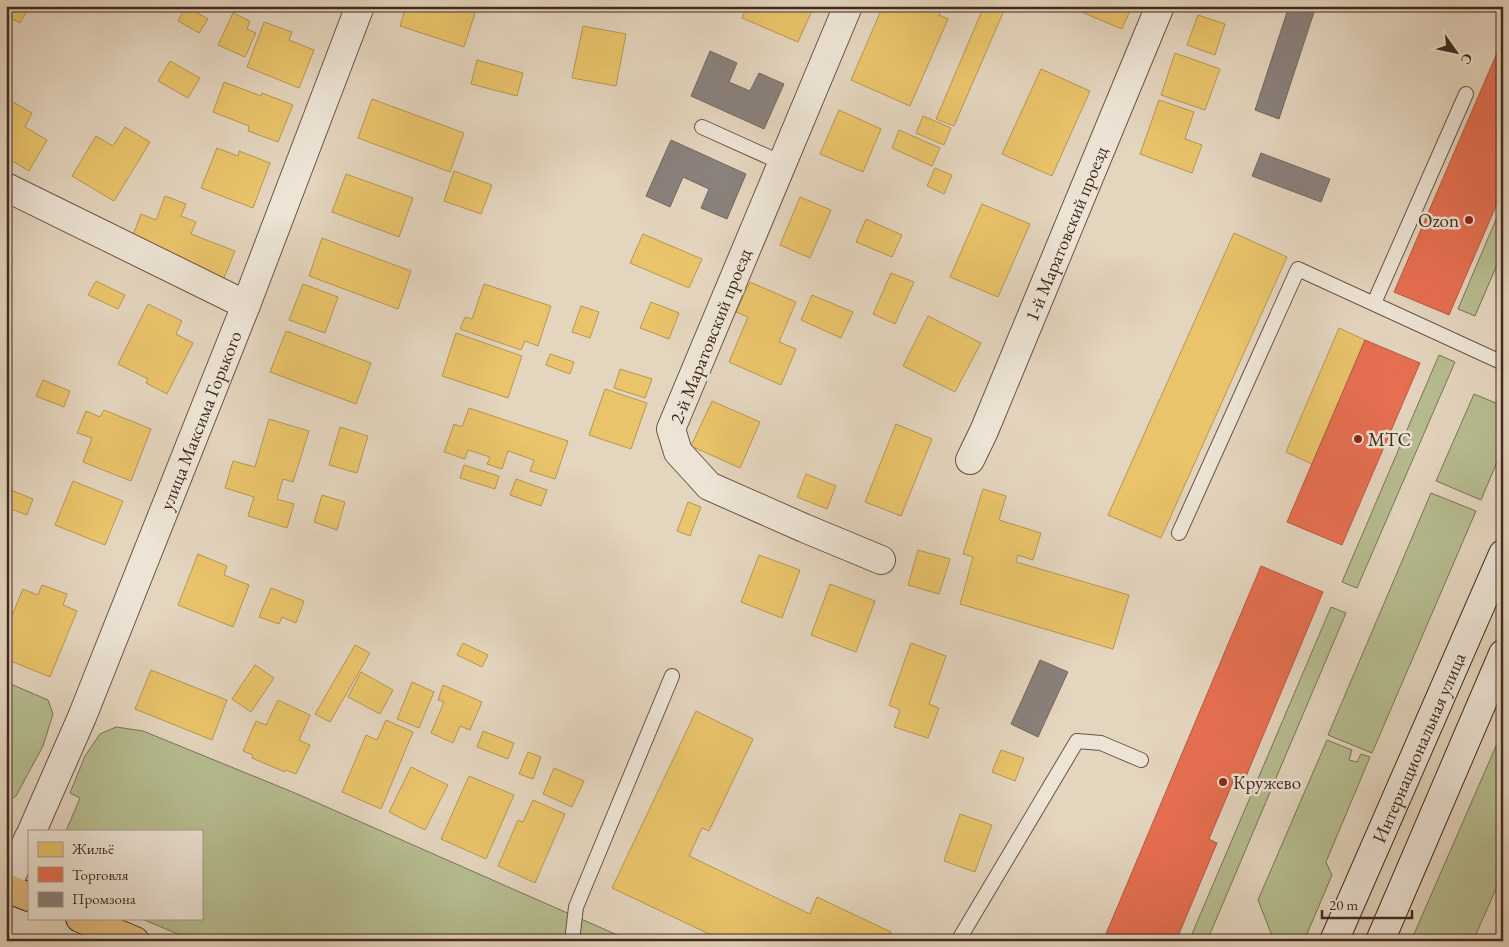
<svg xmlns="http://www.w3.org/2000/svg" width="1509" height="947" font-family="'EB Garamond',serif">
  <style>
    .green { fill: #b6bd90; stroke: #7c7357 }
    .homes { fill: #e9c46a; stroke: #b79653 }
    .shops { fill: #e76f51; stroke: #b65a42 }
    .industry { fill: #8a817c; stroke: #746760 }
    .lines { fill: none; stroke-linecap: round; stroke-linejoin: round }
    .service-casing { stroke: #6a5446; stroke-width: 16 }
    .minor-casing { stroke: #6a5446; stroke-width: 30 }
    .secondary-casing { stroke: #42291e; stroke-width: 30 }
    .primary-casing { stroke: #42291e; stroke-width: 30 }
    .service { stroke: #ede4d5; stroke-width: 14 }
    .minor { stroke: #ede4d5; stroke-width: 28 }
    .secondary { stroke: #ede4d5; stroke-width: 28 }
    .primary { stroke: #e2ba7f; stroke-width: 28 }
    .poi-dot { fill: #8f2418; stroke: #ede4d5; stroke-width: 2 }
    .labels { text-anchor: middle; stroke-width: 5; stroke-linejoin: round; paint-order: stroke }
    .poi-label { font-size: 19px; fill: #42291e; stroke: #ede4d5; text-anchor: start }
    .street-label { font-size: 19px; fill: #42291e; stroke: #ede4d5 }
  </style>
  <rect width="100%" height="100%" fill="#e4d5be"/>
  <filter id="stains"><feTurbulence type="fractalNoise" baseFrequency=".004" numOctaves="4"/><feColorMatrix values="0 0 0 0 .2 0 0 0 0 .09 0 0 0 0 .02 0 0 0 .5 -.17"/></filter>
  <radialGradient id="worn" r=".72"><stop offset=".6" stop-color="#630" stop-opacity="0"/><stop offset="1" stop-color="#630" stop-opacity=".3"/></radialGradient>
  <path class="green" d="M1503 203V251L1475 316 1458 309Z
    M1439 355 1455 362 1357 588 1342 582Z
    M1474 394 1503 406V448L1481 500 1436 481Z
    M1431 493 1476 511 1372 753 1328 735Z
    M1331 607 1346 613 1207 941H1189Z
    M6 682 48 700 53 714 43 746 16 796 6 803Z
    M116 727 143 731 295 793 631 941H194L140 918H201V831H66L80 798 70 793 85 756 100 734Z
    M1503 730V873L1473 941H1411Z
    M1327 740 1352 750 1349 760 1357 762 1361 754 1370 757 1326 862 1332 875 1304 941H1274L1258 900Z"/>
  <path class="homes" d="M6 6H30L20 23 6 15Z
    M186 6 208 19 199 33 178 21Z
    M406 6H464L476 10 464 47 400 26Z
    M747 6H814L798 42 742 18Z
    M883 6H943L939 15 948 19 910 106 851 80Z
    M984 6H1006L954 126 936 119Z
    M1081 6H1132L1122 29 1079 11Z
    M1425 6H1454L1453 12Z
    M233 13 250 21 247 29 256 33 245 57 218 45Z
    M1198 15 1225 24 1215 55 1187 45Z
    M264 22 292 32 289 40 314 50 299 88 247 67Z
    M583 26 626 34 616 86 572 78Z
    M1175 53 1220 69 1205 110 1161 95Z
    M477 60 523 73 517 96 471 84Z
    M170 61 200 78 188 98 158 81Z
    M1041 69 1090 91 1052 176 1002 154Z
    M224 82 261 96 262 93 293 105 278 142 248 131 249 126 213 112Z
    M6 98 32 113 25 127 47 140 29 171 6 157Z
    M372 99 464 133 450 172 358 138Z
    M1159 100 1194 112 1185 139 1202 145 1192 173 1140 154Z
    M839 110 881 129 863 172 820 154Z
    M923 116 951 128 944 145 916 133Z
    M125 127 150 142 114 201 72 176 96 136 113 146Z
    M899 130 940 148 932 166 892 148Z
    M217 148 238 156 239 151 270 163 253 208 201 188Z
    M935 168 952 175 944 194 927 186Z
    M454 171 492 185 481 214 444 201Z
    M346 174 413 198 399 237 332 212Z
    M165 196 186 204 181 216 196 222 191 234 235 251 224 278 179 261 181 257 132 238 141 214 156 220Z
    M800 197 831 210 810 258 780 245Z
    M982 204 1030 224 998 297 950 277Z
    M866 219 902 235 892 257 856 242Z
    M1234 233 1287 257 1161 538 1108 515Z
    M643 234 702 259 689 288 630 263Z
    M322 238 411 271 398 309 309 276Z
    M891 273 914 282 895 324 873 314Z
    M96 281 125 295 118 309 88 295Z
    M750 282 796 302 779 342 796 349 781 385 729 362 748 317 736 312Z
    M303 284 338 297 325 333 289 320Z
    M484 284 551 306 538 346 525 341 521 350 460 329 465 317 472 319Z
    M812 295 853 312 841 338 801 320Z
    M651 302 679 313 669 339 640 328Z
    M148 304 182 321 176 334 193 343 167 394 146 383 148 379 118 364Z
    M581 306 599 312 590 338 572 332Z
    M928 316 981 343 955 392 903 366Z
    M1339 328 1365 340 1312 464 1286 452Z
    M286 331 371 363 356 404 270 372Z
    M456 333 522 356 508 398 442 376Z
    M550 354 574 362 570 374 546 365Z
    M620 369 652 379 645 398 614 388Z
    M43 380 70 391 64 407 36 396Z
    M605 389 647 403 631 449 589 435Z
    M712 401 760 422 740 468 691 446Z
    M469 408 568 441 555 479 530 471 534 460 508 451 502 469 487 464 490 457 468 450 465 459 444 452 454 424 462 427Z
    M104 410 151 429 131 481 83 462 92 438 77 433 86 411 100 417Z
    M269 419 309 431 293 482 283 479 277 499 294 504 287 528 248 516 254 497 225 488 233 461 255 467Z
    M896 424 932 439 901 516 865 502Z
    M340 427 368 436 357 473 329 465Z
    M464 465 499 476 495 489 460 478Z
    M806 474 836 486 827 509 797 497Z
    M516 479 547 490 541 506 510 495Z
    M73 481 123 501 105 545 55 525Z
    M6 488 33 499 27 515 6 507Z
    M983 489 1006 496 999 520 1041 533 1033 560 1018 555 1016 562 1129 595 1113 649 960 604 973 557 963 554Z
    M322 495 345 502 337 530 314 522Z
    M688 502 701 507 690 536 677 531Z
    M918 550 950 559 939 594 908 585Z
    M198 554 227 566 224 575 249 585 233 627 178 605Z
    M759 555 800 570 782 618 741 602Z
    M830 584 875 601 856 652 811 635Z
    M42 585 67 594 63 605 77 611 50 677 6 659V630L23 589 38 595Z
    M271 588 304 601 296 623 282 617 279 624 259 617Z
    M463 643 488 655 482 667 457 655Z
    M911 643 946 656 929 704 939 708 928 738 894 727 900 710 889 705Z
    M355 645 370 653 330 722 315 714Z
    M255 665 274 678 251 712 232 699Z
    M151 670 227 700 212 740 135 709Z
    M361 672 393 690 380 714 348 697Z
    M412 682 434 692 419 728 397 719Z
    M443 685 482 702 470 730 460 726 453 743 431 733 444 702 438 700Z
    M278 700 310 715 299 740 310 745 296 774 286 770 285 772 252 758 253 755 243 751 256 721 266 725Z
    M696 711 753 739 709 831 702 828 689 856 810 914 817 897 891 932 887 941H724L612 888Z
    M386 720 413 732 381 809 342 792 366 735 377 740Z
    M483 731 514 743 508 759 477 747Z
    M1001 750 1024 758 1015 781 992 772Z
    M528 752 541 757 533 779 519 774Z
    M411 767 448 785 425 830 389 812Z
    M554 768 584 781 572 807 543 794Z
    M469 776 514 795 486 859 441 839Z
    M533 800 565 814 535 883 498 866 518 820 523 822Z
    M960 814 992 825 975 872 944 861Z"/>
  <path class="shops" d="M1503 39V190L1449 315 1394 292Z
    M1365 340 1420 363 1342 545 1287 522Z
    M1261 566 1323 592 1242 786 1233 782 1209 839 1217 843 1176 941H1103Z"/>
  <path class="industry" d="M1289 6H1316L1279 119 1255 110Z
    M710 51 737 63 729 82 750 91 759 73 784 84 764 129 691 96Z
    M671 140 746 174 727 219 701 208 709 189 683 177 670 207 646 196Z
    M1261 153 1330 179 1321 202 1252 176Z
    M1040 660 1068 672 1038 737 1011 724Z"/>
  <g class="lines">
    <defs>
      <path id="service" d="M702 127 782 163
        M1374 303 1466 94
        M1179 533 1298 269 1503 363
        M572 941 576 907 672 676
        M958 941 1077 741 1101 743 1141 760"/>
      <g id="minor">
        <path d="M848 6 671 429 678 452 709 486 804 528 881 560"/>
        <path d="M6 187 246 305"/>
        <path id="s1" d="M970 460 984 431 1160 6"/>
        <path id="s2" d="M32 831 82 717 246 305 360 6"/>
        <path d="M6 888 29 837"/>
      </g>
      <g id="secondary">
        <path id="s3" d="M1334 941 1503 554"/>
        <path d="M1380 941 1503 654"/>
      </g>
      <path id="primary" d="M6 888 29 897
        M80 918 135 941"/>
    </defs>
    <use href="#service" class="service-casing"/>
    <use href="#minor" class="minor-casing"/>
    <use href="#secondary" class="secondary-casing"/>
    <use href="#primary" class="primary-casing"/>
    <use href="#service" class="service"/>
    <use href="#minor" class="minor"/>
    <use href="#secondary" class="secondary"/>
    <use href="#primary" class="primary"/>
  </g>
  <g class="poi-dot">
    <circle cx="1469" cy="220" r="5"/>
    <circle cx="1358" cy="439" r="5"/>
    <circle cx="1223" cy="782" r="5"/>
  </g>
  <g class="labels">
    <g class="poi-label">
      <text x="1459" y="227" text-anchor="end">Ozon</text>
      <text x="1368" y="446">МТС</text>
      <text x="1233" y="789">Кружево</text>
    </g>
    <g class="street-label">
      <text dy="7" stroke="none"><textPath href="#s1" startOffset="246">1-й Маратовский проезд</textPath></text>
      <text transform="translate(710 336) rotate(-68)" y="7">2-й Маратовский проезд</text>
      <text dy="7" stroke="none"><textPath href="#s2" startOffset="444">улица Максима Горького</textPath></text>
      <text dy="7" stroke="none"><textPath href="#s3" startOffset="211">Интернациональная улица</textPath></text>
    </g>
  </g>
  <rect width="1509" height="947" fill="none" stroke="#e4d5be" stroke-width="25"/>
  <rect x="8" y="8" width="1494" height="932" fill="none" stroke="#42291e" stroke-width="2.5"/>
  <rect x="12" y="12" width="1484" height="922" fill="none" stroke="#42291e"/>
  <rect x="28" y="830" width="175" height="90" fill="#ede4d5" stroke="#a9998c"/>
  <rect x="38" y="842" width="25" height="15" fill="#e9c46a" stroke="#a9998c"/>
  <text x="72" y="854" font-size="15" fill="#42291e">Жильё</text>
  <rect x="38" y="867" width="25" height="15" fill="#e76f51" stroke="#a9998c"/>
  <text x="72" y="880" font-size="15" fill="#42291e">Торговля</text>
  <rect x="38" y="892" width="25" height="15" fill="#8a817c" stroke="#a9998c"/>
  <text x="72" y="904" font-size="15" fill="#42291e">Промзона</text>
  <g transform="translate(1456 52) rotate(123)" stroke="#ede4d5" stroke-width="4" paint-order="stroke">
  <path d="M0-4L9 19L0 12L-9 19Z" fill="#42291e"/>
  <text y="-8" font-size="14" font-weight="bold" text-anchor="middle" fill="#42291e">С</text>
  </g>
  <path d="M1322 910v8h90v-8" fill="none" stroke="#42291e" stroke-width="2.5"/>
  <text x="1329" y="910" font-size="15" fill="#42291e" stroke="#ede4d5" stroke-width="4" paint-order="stroke">20 m</text>
  <rect width="100%" height="100%" filter="url(#stains)"/>
  <rect width="100%" height="100%" fill="url(#worn)"/>
</svg>
